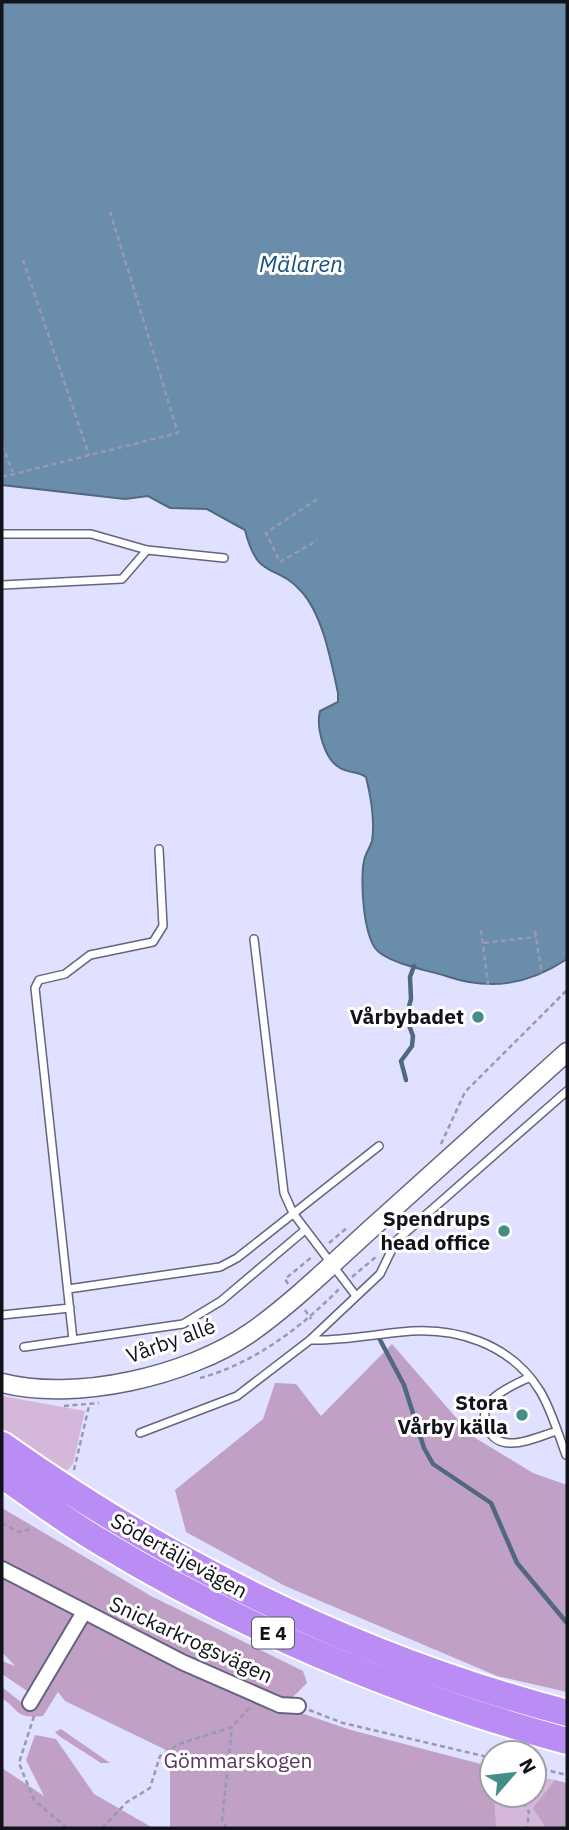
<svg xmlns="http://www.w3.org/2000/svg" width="569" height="1830" font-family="'IBM Plex Sans',sans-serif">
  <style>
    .green { fill: #d5b7da }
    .forest { fill: #c0a1c5 }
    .water { fill: #6b8dac; stroke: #506880; stroke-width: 2 }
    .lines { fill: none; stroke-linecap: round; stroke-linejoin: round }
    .stream { stroke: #506880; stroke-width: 4.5 }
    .service-casing { stroke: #64647e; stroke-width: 10 }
    .minor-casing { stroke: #64647e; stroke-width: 18 }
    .tertiary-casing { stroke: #64647e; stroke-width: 21 }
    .motorway-casing { stroke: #fff; stroke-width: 30 }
    .path { stroke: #9899b0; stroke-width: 2.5; stroke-dasharray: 5 3.5; stroke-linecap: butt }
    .service { stroke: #fff; stroke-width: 7 }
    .minor { stroke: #fff; stroke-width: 14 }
    .tertiary { stroke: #fff; stroke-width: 18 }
    .motorway { stroke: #ba8df4; stroke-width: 26 }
    .poi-dot { fill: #458d89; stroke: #fff; stroke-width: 2.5 }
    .labels { text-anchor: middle; stroke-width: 6; stroke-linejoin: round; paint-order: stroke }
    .shield { fill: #fff; stroke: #59595f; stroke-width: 2 }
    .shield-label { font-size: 19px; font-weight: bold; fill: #12121b }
    .poi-label { font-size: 21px; font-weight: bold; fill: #12121b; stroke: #fff; text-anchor: end }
    .street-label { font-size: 21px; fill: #12121b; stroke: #fff }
    .park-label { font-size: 21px; fill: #5c3363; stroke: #fff }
    .water-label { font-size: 23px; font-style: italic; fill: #1a507b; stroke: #fff }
  </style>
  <rect width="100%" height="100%" fill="#e0e1ff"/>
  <path class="green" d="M2 1396 85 1411 73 1464 65 1473 2 1428Z
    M534 1776 555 1780 567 1828H466L492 1795H534Z"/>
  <path class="forest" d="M392 1344 472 1436 533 1473 567 1485V1692L497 1676 285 1586 186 1532 175 1490 263 1419 275 1383 296 1384 321 1416Z
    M2 1508 151 1596 303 1671 307 1683 283 1707 351 1730 492 1767 496 1828H170V1752L65 1701 58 1692 43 1716C16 1719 20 1711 2 1698V1687L26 1706 36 1707 49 1685 39 1681 27 1691 2 1674V1661L15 1666 2 1652Z
    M61 1729 110 1763H101L59 1736 55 1732Z
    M35 1735 56 1739 94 1794 153 1828H2V1768L44 1796 26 1760Z
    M555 1780 567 1783V1828H546L533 1808Z"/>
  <path class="water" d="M2 2H567V959C528 985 490 991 446 976 426 970 397 965 380 953 363 942 360 880 364 861 365 854 370 848 372 841 375 822 371 797 366 777 358 771 348 773 340 768 324 759 316 727 320 711L338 702V693C331 661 323 615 301 591 275 562 258 582 245 530L207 509 170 508 148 496 125 499 2 485Z"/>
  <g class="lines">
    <path class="stream" d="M406 1080 401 1061 412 1046 413 1036 406 1017 411 999 410 977 414 966
      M379 1338 404 1385 424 1448 433 1464 491 1503 517 1563 567 1623"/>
    <defs>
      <path id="service" d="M2 534H91L147 550 224 558
        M2 585 122 579 147 550
        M254 939 284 1193 293 1213 356 1296
        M68 1289 220 1267 237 1258 379 1146
        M2 1315 70 1308
        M73 1340 35 988 39 980 65 974 90 955 153 942 163 926 159 849
        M310 1340C341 1341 370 1335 401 1332 455 1326 510 1343 540 1391 552 1411 558 1434 566 1455
        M24 1347 183 1324 221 1301 305 1230
        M530 1377C510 1387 473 1400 488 1429 492 1438 500 1443 510 1443 524 1444 543 1435 557 1431
        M140 1433 237 1396 310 1340 380 1274 396 1241 567 1091"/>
      <path id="minor" d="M2 1569 182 1662 280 1705 298 1706
        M30 1703 84 1612"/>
      <path id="tertiary" d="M2 1383C75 1402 188 1376 250 1333 294 1302 334 1262 374 1226 439 1168 503 1110 567 1052"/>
      <path id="motorway" d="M2 1445C174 1567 363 1659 567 1713
        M2 1475C34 1497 65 1521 99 1541 245 1630 403 1696 567 1741"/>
    </defs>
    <use href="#service" class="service-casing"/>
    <use href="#minor" class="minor-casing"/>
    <use href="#tertiary" class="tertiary-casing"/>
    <use href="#motorway" class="motorway-casing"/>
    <path class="path" d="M23 260 89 455
      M2 445 13 472
      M2 477 178 433 109 208
      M317 499 266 533 280 562 318 540
      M481 930 488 985
      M535 931 542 974
      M484 943 536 937
      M441 1144 465 1092 567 990
      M329 1243 348 1227
      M352 1277 377 1256
      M288 1284 285 1279 313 1256
      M305 1310 311 1319
      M200 1378C253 1364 302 1327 340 1288
      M64 1406 99 1403
      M74 1470 89 1406
      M2 1523 18 1532 31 1529
      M309 1710 343 1723 492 1758
      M34 1716 19 1763 34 1800 67 1828
      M534 1767 567 1775
      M519 1795 529 1812 527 1828
      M102 1828 127 1802 150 1788 160 1756 179 1744 232 1727 251 1706
      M227 1828 222 1821 232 1727"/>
    <use href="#service" class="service"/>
    <use href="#minor" class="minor"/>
    <use href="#tertiary" class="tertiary"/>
    <use href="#motorway" class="motorway"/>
  </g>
  <g class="poi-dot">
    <circle cx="478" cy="1017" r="7"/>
    <circle cx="504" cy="1231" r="7"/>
    <circle cx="522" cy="1415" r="7"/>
  </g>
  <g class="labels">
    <rect class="shield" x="252" y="1617.5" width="42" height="31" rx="5"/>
    <g class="shield-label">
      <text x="273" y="1640">E 4</text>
    </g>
    <g class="poi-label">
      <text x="464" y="1024">Vårbybadet</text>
      <text x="490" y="1226">Spendrups<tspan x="490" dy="24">head office</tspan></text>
      <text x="508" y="1410">Stora<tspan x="508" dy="24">Vårby källa</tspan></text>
    </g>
    <g class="street-label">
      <text transform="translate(171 1341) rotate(-20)" y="7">Vårby allé</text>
      <text transform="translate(179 1556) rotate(29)" y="7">Södertäljevägen</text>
      <text transform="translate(191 1640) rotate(25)" y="7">Snickarkrogsvägen</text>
    </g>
    <g class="park-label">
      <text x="238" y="1768">Gömmarskogen</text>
    </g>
    <g class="water-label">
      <text x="301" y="272">Mälaren</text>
    </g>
  </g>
  <rect width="569" height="1830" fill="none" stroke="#12121b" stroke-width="7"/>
  <g transform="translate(513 1774) rotate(62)"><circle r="33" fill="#ffffff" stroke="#a0a0a4" stroke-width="2"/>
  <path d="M0-5L12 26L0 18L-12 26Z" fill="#458d89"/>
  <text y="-10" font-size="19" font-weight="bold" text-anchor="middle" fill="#12121b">N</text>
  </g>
</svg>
